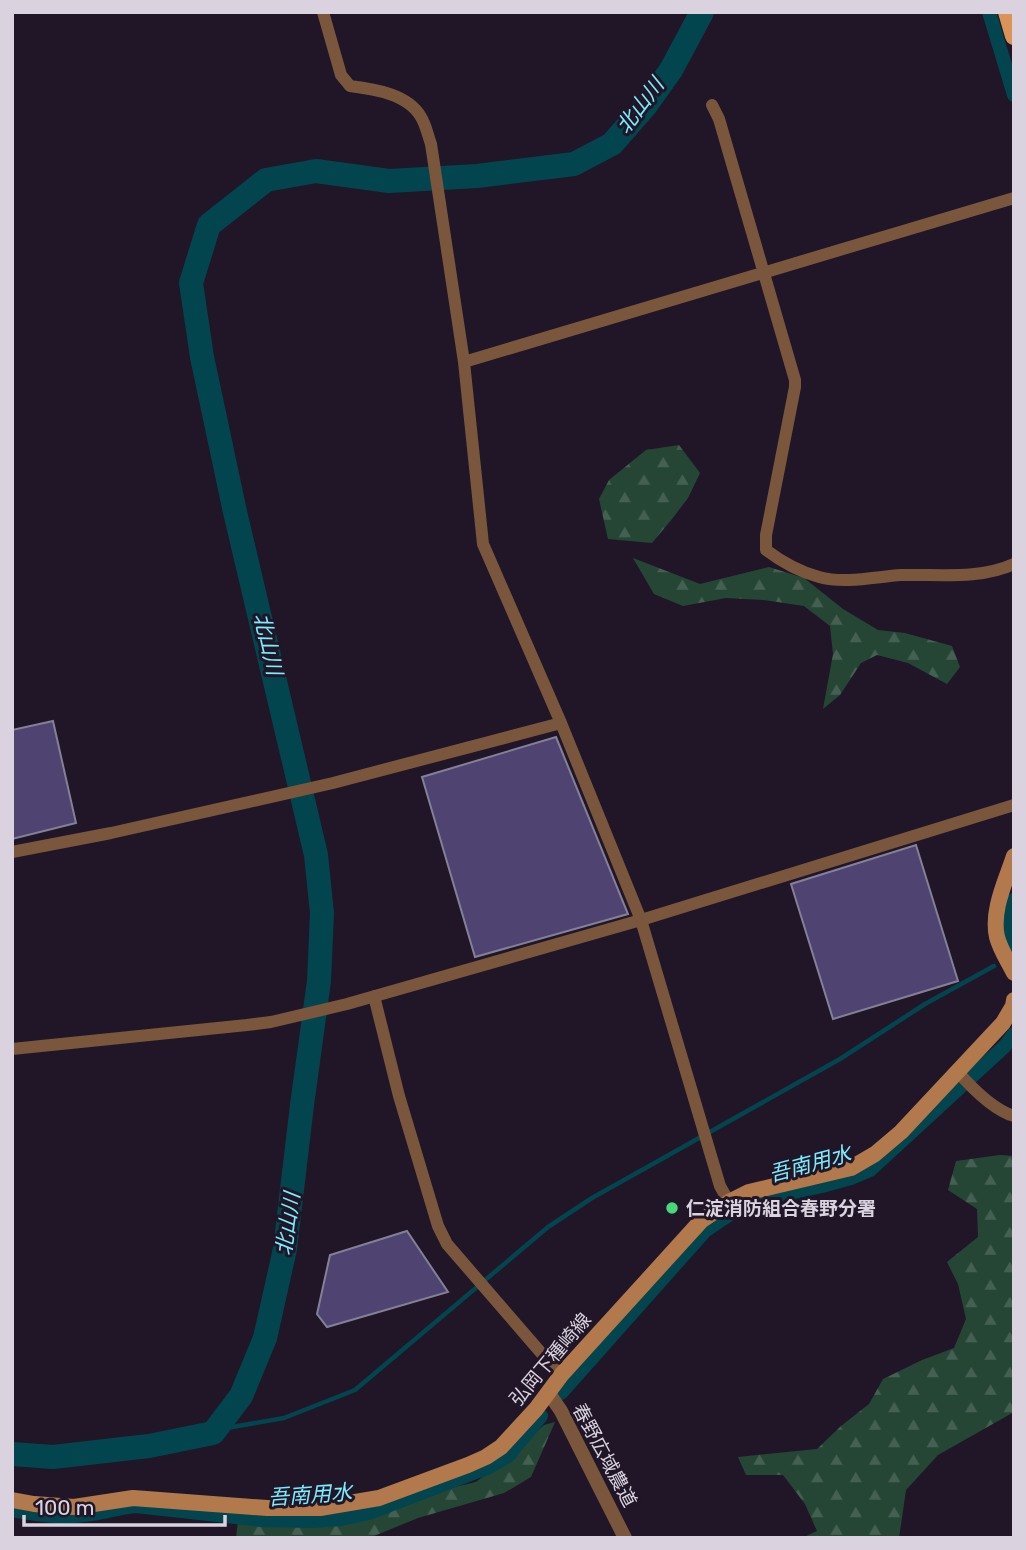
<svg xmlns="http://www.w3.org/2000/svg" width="1026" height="1550" font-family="Rubik,'Noto Sans JP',sans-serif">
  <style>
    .forest { fill: url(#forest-firs) }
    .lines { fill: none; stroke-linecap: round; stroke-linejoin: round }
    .stream { stroke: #02454e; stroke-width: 4.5 }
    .canal { stroke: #02454e; stroke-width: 14 }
    .river { stroke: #02454e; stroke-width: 24 }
    .building { fill: #4f4371; stroke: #848097; stroke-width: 2 }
    .minor { stroke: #7a573c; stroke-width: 12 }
    .tertiary { stroke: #7a573c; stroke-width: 14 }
    .secondary { stroke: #b1794c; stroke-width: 16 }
    .primary { stroke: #dc9358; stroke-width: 18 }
    .poi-dot { fill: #49d778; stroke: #201627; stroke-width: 2.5 }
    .labels { text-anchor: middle; stroke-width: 6; stroke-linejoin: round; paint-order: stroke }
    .poi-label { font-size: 19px; font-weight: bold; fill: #dad3df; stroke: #201627; text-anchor: start }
    .street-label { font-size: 19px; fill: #dad3df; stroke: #201627 }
    .water-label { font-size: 21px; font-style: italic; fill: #7cedff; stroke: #201627 }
  </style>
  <defs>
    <pattern id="forest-firs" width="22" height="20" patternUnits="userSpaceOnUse" patternTransform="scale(1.75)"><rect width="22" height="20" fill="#254635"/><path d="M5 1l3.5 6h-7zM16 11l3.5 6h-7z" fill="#446052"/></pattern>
  </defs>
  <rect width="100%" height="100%" fill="#201627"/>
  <path class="forest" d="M679 445 700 473 688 498 672 519 652 543 608 539 599 499 609 480 646 450Z
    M633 558 700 584 769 567 804 578 843 609 878 630 905 633 952 646 960 667 947 684 908 663 877 655 861 663 840 695 823 709 833 654 830 626 804 606 764 600 726 598 683 606 654 594Z
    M1000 1155 1014 1156V1412L938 1455 906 1490 899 1538H802L817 1531 805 1504 783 1475H746L738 1457 817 1449 841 1426 869 1404 883 1379 922 1360 954 1348 966 1319 958 1284 947 1262 978 1237 977 1209 948 1190 956 1161Z
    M555 1422 531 1477 504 1493 418 1518 369 1538H236L238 1521 285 1520 336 1523 394 1508 438 1491 476 1482 515 1452 544 1425Z"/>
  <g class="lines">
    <path class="stream" d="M213 1433 221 1429 284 1418 355 1390 548 1227 592 1198 840 1059 925 1004 994 966"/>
    <path class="canal" d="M989 12 1014 95
      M1014 900 1008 927 1014 947
      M561 1393 705 1231 748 1202 822 1186 851 1178 870 1170 1005 1046 1014 1034
      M12 1510C39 1515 64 1519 91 1514 107 1512 121 1507 136 1506L262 1520 312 1521 341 1519 369 1513 489 1467 508 1456 541 1416"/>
    <path class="river" d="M12 1454 53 1457 149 1446 213 1433 241 1396 265 1338 285 1249 302 1105 319 981 322 913 316 855 235 512 202 357 191 283 209 225 266 180 316 171 389 181 477 176 574 164 612 144 646 105 671 70 702 12"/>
  </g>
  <path class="building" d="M53 721 76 823 12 839V730Z
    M556 737 628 914 475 957 422 777Z
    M916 845 958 981 833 1019 791 884Z
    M407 1231 448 1292 327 1327 317 1314 330 1255Z"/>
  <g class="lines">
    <path class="minor" d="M323 12 341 75 350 86C374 89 408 94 421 117 426 125 428 136 431 144L464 362 483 544 561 723 641 920 720 1186 729 1202
      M712 105 719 119 795 380V387L766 535V550C782 562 800 572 819 577 845 584 874 577 901 575 938 574 979 580 1014 564
      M464 362 1014 198
      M12 852 111 833 333 783 561 723
      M374 996 399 1096 438 1226 447 1244 555 1369 562 1374
      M12 1049 247 1025 271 1022 347 1004 641 920 1014 805
      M957 1071C971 1087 993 1110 1014 1116"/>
    <path class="tertiary" d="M548 1392 561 1411 625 1538"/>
    <path class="secondary" d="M1014 856C1006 881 991 910 997 937 1000 949 1008 961 1014 973
      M12 1500 34 1504 74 1507 133 1498 267 1508H320L379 1498 468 1465 486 1457 501 1447 513 1434 536 1409 562 1374 701 1221 729 1202 749 1192 851 1168 875 1154 901 1132 1003 1023 1013 1006 1014 1000"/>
    <path class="primary" d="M1007 12 1014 36"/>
  </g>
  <circle class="poi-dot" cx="672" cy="1208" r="7"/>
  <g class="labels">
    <g class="poi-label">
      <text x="686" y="1215">仁淀消防組合春野分署</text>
    </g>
    <g class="street-label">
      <text transform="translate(550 1359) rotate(-50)" y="7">弘岡下種崎線</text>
      <text transform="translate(605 1455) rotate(62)" y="7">春野広域農道</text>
    </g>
    <g class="water-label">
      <text transform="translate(640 106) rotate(-53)" y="7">北山川</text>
      <text transform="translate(268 644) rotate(77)" y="7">北山川</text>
      <text transform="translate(810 1164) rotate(-15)" y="7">吾南用水</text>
      <text transform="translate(288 1224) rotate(-82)" y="7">北山川</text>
      <text transform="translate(310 1495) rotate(-4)" y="7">吾南用水</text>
    </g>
  </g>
  <rect width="1026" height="1550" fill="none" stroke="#dad3df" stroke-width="28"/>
  <path d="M24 1515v10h201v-10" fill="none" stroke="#dad3df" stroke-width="3.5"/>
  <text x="35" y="1515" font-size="21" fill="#dad3df" stroke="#201627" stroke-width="5" paint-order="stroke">100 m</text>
</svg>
